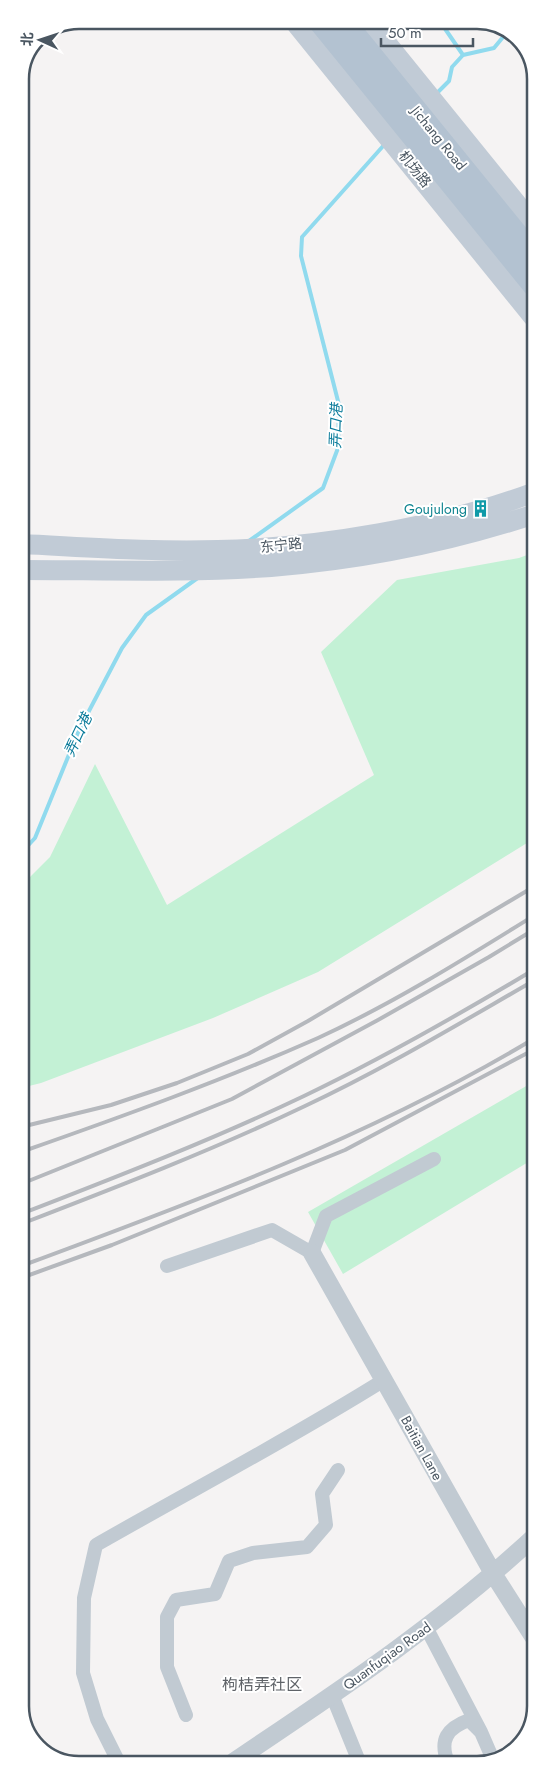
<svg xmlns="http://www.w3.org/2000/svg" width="556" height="1785" font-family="Jost,'Noto Sans SC',sans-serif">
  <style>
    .green { fill: #c3f1d5 }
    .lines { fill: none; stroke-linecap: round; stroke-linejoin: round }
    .stream { stroke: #90daee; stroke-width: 4 }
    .minor { stroke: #c1cad2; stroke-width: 14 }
    .tertiary { stroke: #c1cad2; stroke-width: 18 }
    .secondary { stroke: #c1cbd6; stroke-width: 20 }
    .primary { stroke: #b3c2d1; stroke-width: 22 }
    .rail { stroke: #b5b8bd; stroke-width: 4 }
    .labels { text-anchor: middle; stroke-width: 4; stroke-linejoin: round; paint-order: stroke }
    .street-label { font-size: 14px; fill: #4a5661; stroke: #fff }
    .culture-label { font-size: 14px; fill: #0d838f; stroke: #fff; text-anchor: end }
    .water-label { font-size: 15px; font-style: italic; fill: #0c7c9b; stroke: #fff }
    .quarter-label { font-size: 16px; fill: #5f6368; stroke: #fff }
    .rim { fill: none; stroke: #4a5661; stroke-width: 2.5 }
  </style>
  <rect width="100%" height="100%" fill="#f5f3f3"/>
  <path class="green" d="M535 552V838L318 972 213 1018 41 1083 21 1088V886L50 857 95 764 167 905 374 775 321 652 397 580 519 558Z
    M535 1081V1158L343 1274 308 1212Z"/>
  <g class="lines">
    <path class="stream" d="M439 20 463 55
      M436 94 449 81 452 67 463 55 494 48 508 31
      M249 541 323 488 338 448 339 405 301 256 302 237 384 145
      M21 853 35 838 79 730 122 648 146 615 199 577"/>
    <path class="minor" d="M167 1266 272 1230 312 1253 326 1216 434 1159
      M427 1629 481 1732
      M332 1695 360 1764
      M186 1715 167 1667V1617L176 1600 215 1594 229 1561 253 1553 307 1547 326 1525 322 1494 338 1470
      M448 1763C439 1740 447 1728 469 1720L481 1732 494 1762
      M120 1765 97 1719 83 1673 84 1598 96 1545C192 1490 290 1439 384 1380"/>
    <path class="tertiary" d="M312 1253 494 1575 536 1641
      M230 1764C336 1693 442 1623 536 1535"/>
    <path class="secondary" d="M293 20 534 318
      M368 20 534 225
      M21 544C86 547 152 552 218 550 316 548 443 527 535 492
      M21 570C104 570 188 573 271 567 360 560 450 542 535 514"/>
    <path class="primary" d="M318 20 534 286
      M343 20 534 255"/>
    <path class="rail" d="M21 1127 111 1105 177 1083 248 1054 308 1021 535 886
      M21 1152C121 1117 221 1081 318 1038 394 1003 464 959 535 915
      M21 1184 232 1099 378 1020 489 957 535 929
      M21 1214C116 1177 212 1140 304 1096 383 1058 460 1014 535 969
      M21 1224C117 1187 213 1150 305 1106 384 1069 460 1023 535 980
      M21 1266C197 1201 374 1135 535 1038
      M21 1278 112 1245 345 1150 535 1049"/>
  </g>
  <defs>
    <symbol id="building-bare" viewBox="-9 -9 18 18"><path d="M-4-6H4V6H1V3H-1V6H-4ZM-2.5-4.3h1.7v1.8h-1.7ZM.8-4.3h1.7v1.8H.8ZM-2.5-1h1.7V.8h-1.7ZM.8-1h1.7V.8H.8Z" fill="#0f9aa8" stroke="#fff" stroke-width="2.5" paint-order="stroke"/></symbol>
  </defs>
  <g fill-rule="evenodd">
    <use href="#building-bare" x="468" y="496" width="25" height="25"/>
  </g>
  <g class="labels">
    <g class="street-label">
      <text transform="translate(439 138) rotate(51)" y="5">Jichang Road</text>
      <text transform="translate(415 169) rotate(51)" y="5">机场路</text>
      <text transform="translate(281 545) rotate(-6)" y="5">东宁路</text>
      <text transform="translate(422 1448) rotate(61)" y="5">Baitian Lane</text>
      <text transform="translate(387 1656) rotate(-36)" y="5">Quanfuqiao Road</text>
    </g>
    <g class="culture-label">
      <text x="467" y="514">Goujulong</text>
    </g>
    <g class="water-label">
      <text transform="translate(336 426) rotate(-88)" y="5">弄口港</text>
      <text transform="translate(78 735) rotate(-65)" y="5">弄口港</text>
    </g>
    <g class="quarter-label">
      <text x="262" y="1690">枸桔弄社区</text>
    </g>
  </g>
  <path d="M0 0H556V1785H0ZM79 29H477A50 50 0 0 1 527 79V1706A50 50 0 0 1 477 1756H79A50 50 0 0 1 29 1706V79A50 50 0 0 1 79 29Z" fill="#fff" fill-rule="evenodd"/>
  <path class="rim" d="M79 29H477A50 50 0 0 1 527 79V1706A50 50 0 0 1 477 1756H79A50 50 0 0 1 29 1706V79A50 50 0 0 1 79 29Z"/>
  <g transform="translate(40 40) rotate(273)" stroke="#ffffff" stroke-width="4" paint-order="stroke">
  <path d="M0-4L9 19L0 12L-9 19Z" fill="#4a5661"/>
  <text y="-8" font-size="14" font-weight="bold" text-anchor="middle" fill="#4a5661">北</text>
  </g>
  <path d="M381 38v8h92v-8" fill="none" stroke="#4a5661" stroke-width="2.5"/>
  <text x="388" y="38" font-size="15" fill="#4a5661" stroke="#ffffff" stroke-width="4" paint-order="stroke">50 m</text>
</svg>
